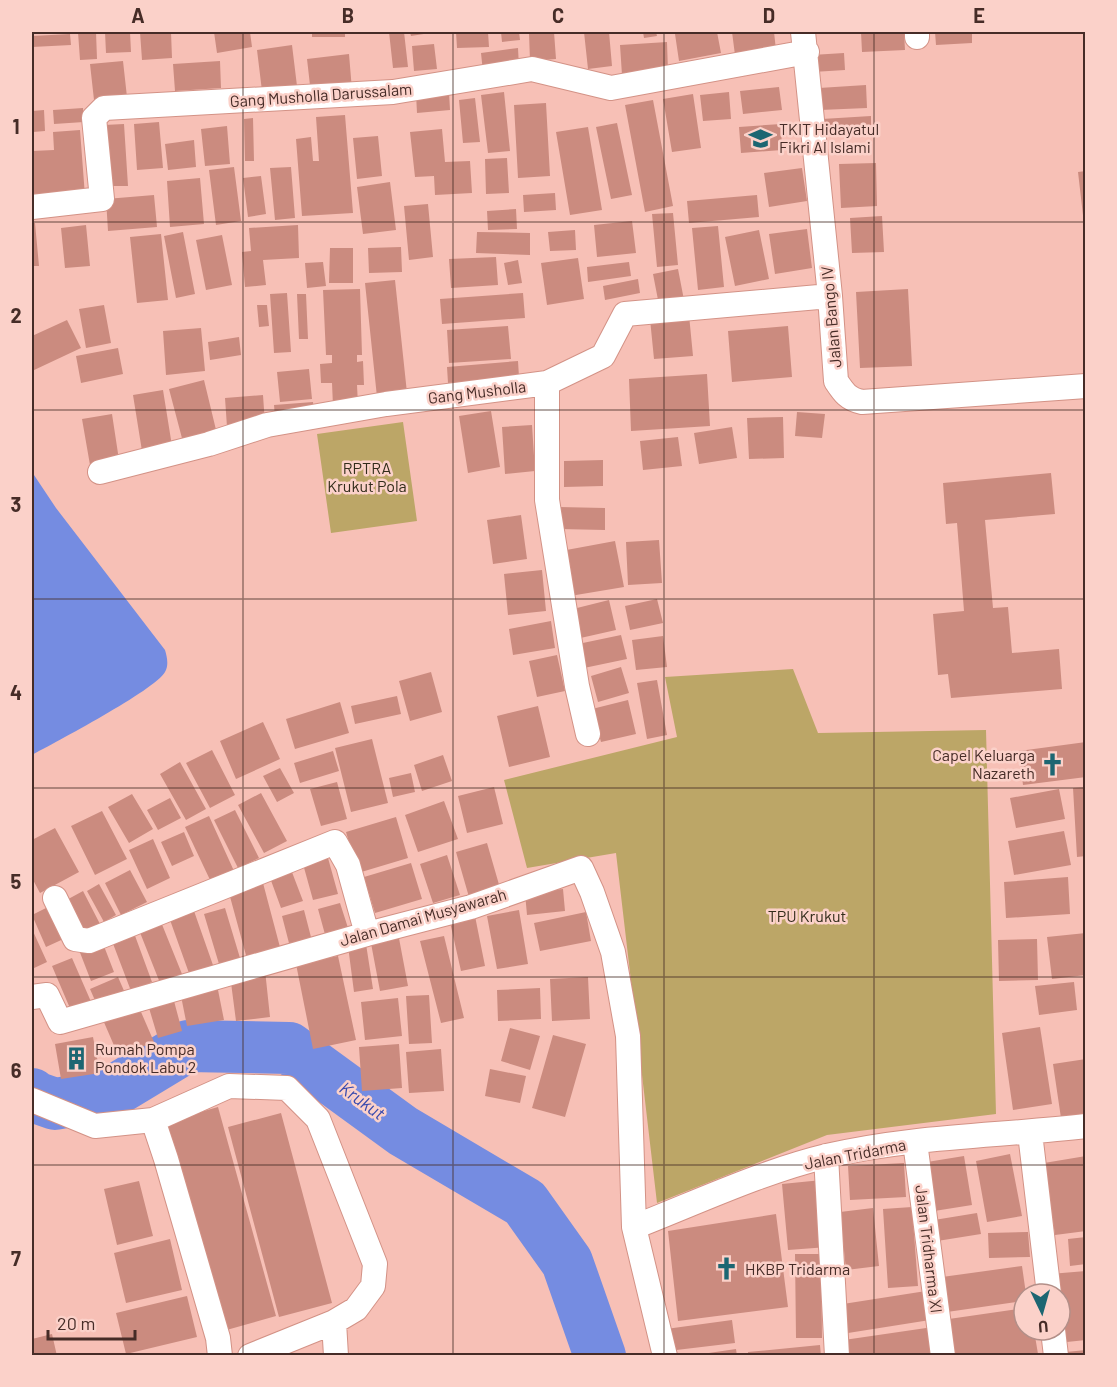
<svg xmlns="http://www.w3.org/2000/svg" width="1117" height="1387" font-family="Barlow,sans-serif">
  <style>
    .green { fill: #bca667 }
    .water { fill: #758ce1 }
    .lines { fill: none; stroke-linecap: round; stroke-linejoin: round }
    .river { stroke: #758ce1; stroke-width: 52 }
    .building { fill: #cb8b7f }
    .street-casing { stroke: #d39286; stroke-width: 26 }
    .street { stroke: #fff; stroke-width: 24 }
    .grid { fill: none; stroke: #462c27; stroke-width: 1.5; stroke-opacity: 0.55 }
    .labels { text-anchor: middle; stroke-width: 5; stroke-linejoin: round; paint-order: stroke }
    .street-label { font-size: 16px; fill: #462c27; stroke: #fbd1c9 }
    .poi-label { font-size: 16px; fill: #462c27; stroke: #fbd1c9; text-anchor: start }
    .park-label { font-size: 16px; fill: #322c1a; stroke: #fbd1c9 }
    .water-label { font-size: 18px; font-style: italic; fill: #3749ad; stroke: #fbd1c9 }
    .neatline { fill: none; stroke: #462c27; stroke-width: 2 }
    .grid-label { font-size: 20px; text-anchor: middle; font-weight: bold; fill: #462c27 }
  </style>
  <rect width="100%" height="100%" fill="#f7c0b6"/>
  <path class="green" d="M403 422 417 521 331 533 317 434Z
    M793 669 818 733 986 730 996 1114 827 1135 657 1203 616 853 527 868 504 780 677 737 665 677Z"/>
  <path class="water" d="M32 472 56 508 165 650C167 657 169 665 165 672 155 690 54 743 32 755Z"/>
  <g class="lines">
    <path class="river" d="M32 1094 35 1097 55 1104 107 1095 188 1046 289 1048 403 1131 525 1203 567 1262 600 1356"/>
  </g>
  <path class="building" d="M78 32H96L97 59 80 60Z
    M105 32H130L131 52 106 53Z
    M140 32H171L172 58 142 60Z
    M214 32H250L252 47 217 53Z
    M312 32H345V37H312Z
    M389 32H404L408 67 393 68Z
    M410 32H430V33L411 36Z
    M456 32H488L489 47 457 48Z
    M501 32H519L520 40 502 42Z
    M554 32 556 59 530 61 529 33Z
    M584 32H609L612 66 588 69Z
    M643 32H656L657 36 644 38Z
    M686 32H717L721 53 679 61 675 34Z
    M732 32H774L776 50 735 55Z
    M861 32H904L905 50 862 52Z
    M935 32H972V43L936 45Z
    M70 34 71 45 32 47V36Z
    M667 42 668 72 622 75 620 45Z
    M434 44 437 69 414 71 412 46Z
    M292 45 297 86 262 91 257 50Z
    M518 48 519 67 483 72 481 53Z
    M844 53 845 70 813 72 812 55Z
    M349 54 352 90 311 94 307 59Z
    M123 61 127 97 94 100 90 64Z
    M220 61 221 88 175 91 173 64Z
    M866 85 867 108 820 110 819 88Z
    M779 87 782 110 743 114 740 91Z
    M449 92 450 110 417 113 416 94Z
    M504 92 510 151 488 153 481 95Z
    M729 92 731 119 703 121 700 95Z
    M693 94 701 148 672 152 663 99Z
    M475 98 480 142 463 143 459 100Z
    M653 100 673 206 645 212 625 105Z
    M546 103 550 176 518 178 514 105Z
    M83 108 84 122 54 124 53 110Z
    M44 110 45 131 33 132 32 111Z
    M345 115 353 213 302 216 296 139 311 137 313 161H319L316 117Z
    M871 116V131L822 133V119Z
    M253 118 254 161H245L244 119Z
    M159 122 163 168 137 170 134 124Z
    M617 123 632 195 611 199 596 127Z
    M124 124 128 186H108L104 125Z
    M781 124 782 150 741 153 739 127Z
    M227 126 230 164 205 166 201 129Z
    M588 127 602 210 570 215 556 132Z
    M442 129 445 162 470 161 472 193 435 195 434 176 415 177 410 132Z
    M80 130 85 196 32 200V151L54 150 53 132Z
    M378 136 382 176 357 179 353 138Z
    M194 140 196 167 168 170 165 144Z
    M507 158 509 193 486 194 485 159Z
    M876 163 877 206 841 208 839 164Z
    M234 167 241 221 216 225 209 170Z
    M291 167 295 218 275 220 270 168Z
    M802 168 807 201 769 207 764 173Z
    M1086 171V224H1084L1078 172Z
    M261 176 266 214 248 217 243 178Z
    M200 178 204 224 170 227 167 181Z
    M390 182 396 230 363 234 357 187Z
    M555 193 556 210 524 212 523 195Z
    M154 195 157 227 108 231 106 199Z
    M757 195 759 217 689 223 687 201Z
    M428 204 433 257 409 260 404 206Z
    M516 209 517 229 488 230 487 211Z
    M673 213 678 265 657 267 652 214Z
    M882 216 884 252 852 253 850 218Z
    M632 221 636 253 597 257 594 225Z
    M32 223H35L39 266H32Z
    M86 225 90 266 65 268 61 228Z
    M298 225 299 258 263 260 266 285 245 287 242 252 251 251 249 228Z
    M718 226 724 287 698 290 692 228Z
    M807 229 812 268 775 274 769 234Z
    M575 230 576 250 550 251 548 232Z
    M759 230 769 279 735 286 725 237Z
    M183 232 195 294 176 298 164 236Z
    M477 232 530 233V255L476 253Z
    M161 234 168 300 137 303 130 237Z
    M222 235 232 285 206 290 196 240Z
    M401 247 402 272 369 273 368 248Z
    M330 248H353V283H329Z
    M496 257 498 285 451 288 449 259Z
    M578 258 584 299 547 305 541 263Z
    M518 260 522 283 508 285 504 263Z
    M323 262 326 286 307 288 305 263Z
    M629 262 631 276 588 282 587 267Z
    M678 269 684 300 659 305 653 274Z
    M638 279 640 293 605 300 603 286Z
    M395 280 407 393 377 397 365 283Z
    M360 289 362 355H357V362L363 361 364 385H357L358 405 333 406 332 383H321L320 364 332 363V355H326L323 290Z
    M908 289 912 366 860 368 856 292Z
    M287 293 291 352 274 353 270 294Z
    M523 293 525 318 442 324 440 299Z
    M297 294H306L308 339H299Z
    M104 305 111 343 86 348 79 309Z
    M257 305H267L269 326 259 327Z
    M689 315 693 356 654 359 650 319Z
    M67 320 81 348 32 371V336Z
    M508 326 511 359 449 363 447 330Z
    M788 326 792 377 732 382 728 331Z
    M201 328 205 371 166 375 163 331Z
    M239 337 241 355 210 360 208 342Z
    M118 348 123 374 81 383 76 356Z
    M518 361 519 377 448 383 447 367Z
    M309 369 312 399 280 402 277 372Z
    M707 374 710 426 631 431 629 379Z
    M204 380 217 434 183 442 169 389Z
    M163 390 172 446 142 451 133 395Z
    M263 395 265 424 227 427 225 398Z
    M313 402 314 413 275 417 274 405Z
    M491 411 500 467 468 473 459 416Z
    M797 412 825 414 822 438 795 436Z
    M112 414 119 460 90 465 82 419Z
    M783 417 784 458 749 459 747 418Z
    M532 425 535 471 505 474 502 427Z
    M732 427 737 458 699 464 694 433Z
    M678 437 682 466 643 470 640 441Z
    M603 460V486L564 487V461Z
    M1051 473 1055 514 985 520 993 608 1008 607 1012 653 1059 649 1062 689 951 698 948 674 938 675 933 614 964 611 957 523 946 524 943 483Z
    M559 507 605 508V530L559 529Z
    M521 515 527 559 493 564 487 520Z
    M659 540 662 583 628 585 626 542Z
    M615 541 624 587 570 596 561 551Z
    M542 570 546 611 508 615 504 574Z
    M657 599 663 623 630 630 625 606Z
    M609 600 616 630 576 639 569 610Z
    M551 621 555 648 513 655 509 629Z
    M621 635 627 659 584 668 578 644Z
    M663 636 667 667 636 670 632 640Z
    M557 655 565 691 537 697 529 661Z
    M621 667 629 693 598 702 591 676Z
    M431 672 442 712 410 721 399 681Z
    M657 680 667 735 647 739 637 683Z
    M397 696 401 714 355 724 351 706Z
    M628 700 636 734 601 742 592 709Z
    M340 702 349 733 295 749 286 719Z
    M538 706 550 757 509 767 497 716Z
    M263 722 280 759 236 779 220 741Z
    M372 739 388 803 351 812 335 748Z
    M1086 742V777L1023 785 1019 751Z
    M212 750 235 795 210 808 186 763Z
    M333 751 339 771 300 783 294 763Z
    M443 755 452 781 422 791 414 765Z
    M180 762 206 809 186 820 160 774Z
    M280 768 294 793 277 802 263 776Z
    M411 773 415 792 393 797 389 778Z
    M337 782 347 819 321 826 310 789Z
    M494 787 503 824 467 833 458 796Z
    M1086 787V856L1077 857 1073 788Z
    M1059 789 1065 819 1016 828 1010 798Z
    M261 793 287 841 264 853 238 805Z
    M132 794 153 829 129 843 108 807Z
    M170 798 181 818 158 830 147 810Z
    M444 801 458 839 418 852 405 815Z
    M235 810 259 858 238 868 214 820Z
    M102 811 127 859 95 875 71 826Z
    M209 816 234 871 211 882 185 827Z
    M396 817 408 858 358 873 346 832Z
    M55 828 79 872 40 893 32 878V840Z
    M1064 831 1071 865 1014 875 1008 841Z
    M184 832 194 856 172 866 161 842Z
    M153 839 170 878 147 889 129 850Z
    M487 843 500 888 469 897 456 852Z
    M447 855 460 895 433 903 420 864Z
    M328 858 338 894 313 900 303 864Z
    M411 863 422 899 375 913 364 877Z
    M290 867 303 901 281 908 269 875Z
    M130 870 147 902 121 915 105 883Z
    M1068 877 1070 914 1006 918 1004 882Z
    M263 883 281 951 247 959 229 893Z
    M99 884 116 915 104 922 87 891Z
    M563 889 565 911 527 915 525 893Z
    M83 891 100 924 77 935 61 903Z
    M340 903 349 931 326 938 318 909Z
    M54 904 70 936 46 947 32 915Z
    M225 908 240 958 219 964 204 914Z
    M304 910 312 941 290 947 282 916Z
    M519 910 528 964 497 969 487 916Z
    M194 911 214 968 190 976 170 920Z
    M586 912 591 941 540 951 534 923Z
    M475 916 485 966 461 971 450 922Z
    M161 922 182 974 160 983 139 930Z
    M32 929 47 962 32 969Z
    M134 933 152 982 131 991 112 941Z
    M398 933 408 986 380 991 370 938Z
    M1086 933V975L1052 979 1047 937Z
    M444 936 464 1018 441 1023 420 941Z
    M1037 939 1038 980 999 981 998 940Z
    M102 941 114 972 91 981 79 950Z
    M366 944 373 989 354 992 348 946Z
    M338 956 356 1040 313 1049 296 964Z
    M72 958 92 1004 72 1013 52 966Z
    M265 970 270 1017 236 1021 230 975Z
    M118 977 125 993 97 1005 90 989Z
    M588 977 590 1019 552 1021 550 979Z
    M1074 982 1077 1010 1039 1015 1035 986Z
    M217 985 224 1020 187 1026 180 991Z
    M540 988 541 1019 498 1021 497 990Z
    M429 995 432 1043 409 1044 406 996Z
    M398 998 402 1036 365 1040 361 1002Z
    M174 1001 182 1031 158 1038 149 1008Z
    M138 1005 154 1042 119 1057 103 1020Z
    M1040 1027 1052 1104 1013 1110 1002 1033Z
    M510 1028 540 1036 530 1070 501 1061Z
    M553 1035 586 1044 565 1117 532 1108Z
    M93 1037 100 1073 61 1079 55 1044Z
    M399 1044 402 1088 362 1091 359 1047Z
    M441 1049 444 1091 409 1093 406 1052Z
    M1086 1059V1114L1061 1118 1053 1064Z
    M490 1069 526 1076 520 1103 485 1096Z
    M218 1107 276 1316 223 1331 165 1122Z
    M281 1113 332 1303 279 1317 228 1127Z
    M1010 1154 1022 1216 987 1222 976 1161Z
    M964 1156 972 1205 928 1212 921 1163Z
    M1086 1156V1231L1055 1235 1044 1163Z
    M904 1163 906 1197 850 1200 848 1166Z
    M822 1180 828 1247 788 1250 782 1184Z
    M139 1181 153 1236 117 1245 104 1189Z
    M912 1207 918 1286 888 1288 883 1209Z
    M873 1208 879 1266 846 1270 840 1212Z
    M977 1213 981 1234 931 1242 928 1221Z
    M776 1214 788 1307 678 1321 668 1231Z
    M1028 1232 1030 1257 989 1258 988 1233Z
    M1086 1237V1264L1070 1266 1068 1239Z
    M170 1239 182 1290 126 1303 114 1253Z
    M795 1254H821L822 1338H796Z
    M1022 1266 1026 1294H1024V1301L947 1312 942 1277Z
    M1086 1271V1340L1057 1343 1060 1330V1294L1050 1274Z
    M926 1291 930 1320 848 1333 843 1304Z
    M187 1296 197 1337 126 1354 116 1313Z
    M1024 1308V1330H1034L1038 1354 947 1356 942 1320Z
    M732 1320 735 1343 668 1351 666 1329Z
    M933 1327 936 1356H846L844 1340Z
    M52 1334 57 1356H32V1339Z
    M820 1345 821 1356H748V1352Z
    M736 1349 737 1356H702V1354Z
    M1086 1350V1356H1067L1066 1352Z"/>
  <g class="lines">
    <defs>
      <path id="street" d="M803 32 830 296 836 381C844 393 848 399 862 402L1086 386
        M917 32V37
        M32 207 102 199 94 118 104 108 393 92 532 69 611 88 807 52
        M547 383V500L577 686 588 734
        M100 472 209 444 267 425 386 404 547 383 603 356 625 314 830 296
        M55 898 75 939 89 941 335 842 348 865 367 934
        M32 997 47 995 60 1022 367 934 471 907 581 868 592 892 613 952 628 1036 634 1227 665 1356
        M32 1100 95 1126 153 1120 229 1086 287 1088 318 1119 375 1264 373 1286 356 1309 334 1322 250 1356
        M153 1120 166 1159 218 1338 220 1356
        M1030 1133 1049 1294
        M915 1142 943 1356
        M826 1156 837 1356
        M634 1227C698 1202 761 1172 827 1156 911 1136 1000 1136 1086 1126
        M334 1322 336 1356
        M1053 1330 1056 1356"/>
    </defs>
    <use href="#street" class="street-casing"/>
    <use href="#street" class="street"/>
  </g>
  <path class="grid" d="M243 32V1356M453 32V1356M664 32V1356M874 32V1356M32 222H1086M32 410H1086M32 599H1086M32 788H1086M32 977H1086M32 1165H1086"/>
  <defs>
    <symbol id="school-bare" viewBox="-9 -9 18 18"><path d="M0-5L7-2L0 1L-7-2ZM-4 1L0 2.5L4 1V4Q0 6-4 4Z" fill="#1c6672" stroke="#fbd1c9" stroke-width="2.5" paint-order="stroke"/></symbol>
    <symbol id="church-bare" viewBox="-9 -9 18 18"><path d="M-1.2-6h2.4v3.5h3.3v2.4h-3.3V6h-2.4V-.1h-3.3v-2.4h3.3Z" fill="#1c6672" stroke="#fbd1c9" stroke-width="2.5" paint-order="stroke"/></symbol>
    <symbol id="building-bare" viewBox="-9 -9 18 18"><path d="M-4-6H4V6H1V3H-1V6H-4ZM-2.5-4.3h1.7v1.8h-1.7ZM.8-4.3h1.7v1.8H.8ZM-2.5-1h1.7V.8h-1.7ZM.8-1h1.7V.8H.8Z" fill="#1c6672" stroke="#fbd1c9" stroke-width="2.5" paint-order="stroke"/></symbol>
  </defs>
  <g fill-rule="evenodd">
    <use href="#school-bare" x="744" y="122" width="33" height="33"/>
    <use href="#church-bare" x="1036" y="748" width="33" height="33"/>
    <use href="#building-bare" x="60" y="1042" width="33" height="33"/>
    <use href="#church-bare" x="710" y="1252" width="33" height="33"/>
  </g>
  <g class="labels">
    <g class="street-label">
      <text transform="translate(321 95) rotate(-4)" y="6">Gang Musholla Darussalam</text>
      <text transform="translate(831 317) rotate(-95)" y="6">Jalan Bango IV</text>
      <text transform="translate(477 392) rotate(-7)" y="6">Gang Musholla</text>
      <text transform="translate(423 917) rotate(-16)" y="6">Jalan Damai Musyawarah</text>
      <text transform="translate(855 1154) rotate(-11)" y="6">Jalan Tridarma</text>
      <text transform="translate(929 1249) rotate(83)" y="6">Jalan Tridharma XI</text>
    </g>
    <g class="poi-label">
      <text x="779" y="135">TKIT Hidayatul<tspan x="779" dy="18">Fikri Al Islami</tspan></text>
      <text x="1035" y="761" text-anchor="end">Capel Keluarga<tspan x="1035" dy="18">Nazareth</tspan></text>
      <text x="95" y="1055">Rumah Pompa<tspan x="95" dy="18">Pondok Labu 2</tspan></text>
      <text x="745" y="1275">HKBP Tridarma</text>
    </g>
    <g class="park-label">
      <text x="367" y="474">RPTRA<tspan x="367" dy="18">Krukut Pola</tspan></text>
      <text x="807" y="922">TPU Krukut</text>
    </g>
    <g class="water-label">
      <text transform="translate(362 1101) rotate(36)" y="6">Krukut</text>
    </g>
  </g>
  <rect width="1117" height="1387" fill="none" stroke="#fbd1c9" stroke-width="66"/>
  <g transform="translate(1042 1312) rotate(175)"><circle r="28" fill="#fbd1c9" stroke="#b38f88" stroke-width="1.5"/>
  <path d="M0-4.5L10 22L0 15L-10 22Z" fill="#1c6672"/>
  <text y="-9" font-size="16" font-weight="bold" text-anchor="middle" fill="#462c27">U</text>
  </g>
  <path d="M48 1330v9h87v-9" fill="none" stroke="#462c27" stroke-width="3"/>
  <text x="57" y="1330" font-size="18" fill="#462c27" stroke="#fbd1c9" stroke-width="4.5" paint-order="stroke">20 m</text>
  <rect x="33" y="33" width="1051" height="1321" class="neatline"/>
  <g class="grid-label">
    <text x="138" y="23">A</text>
    <text x="348" y="23">B</text>
    <text x="558" y="23">C</text>
    <text x="769" y="23">D</text>
    <text x="979" y="23">E</text>
    <text x="16" y="134">1</text>
    <text x="16" y="323">2</text>
    <text x="16" y="512">3</text>
    <text x="16" y="700">4</text>
    <text x="16" y="889">5</text>
    <text x="16" y="1078">6</text>
    <text x="16" y="1266">7</text>
  </g>
</svg>
